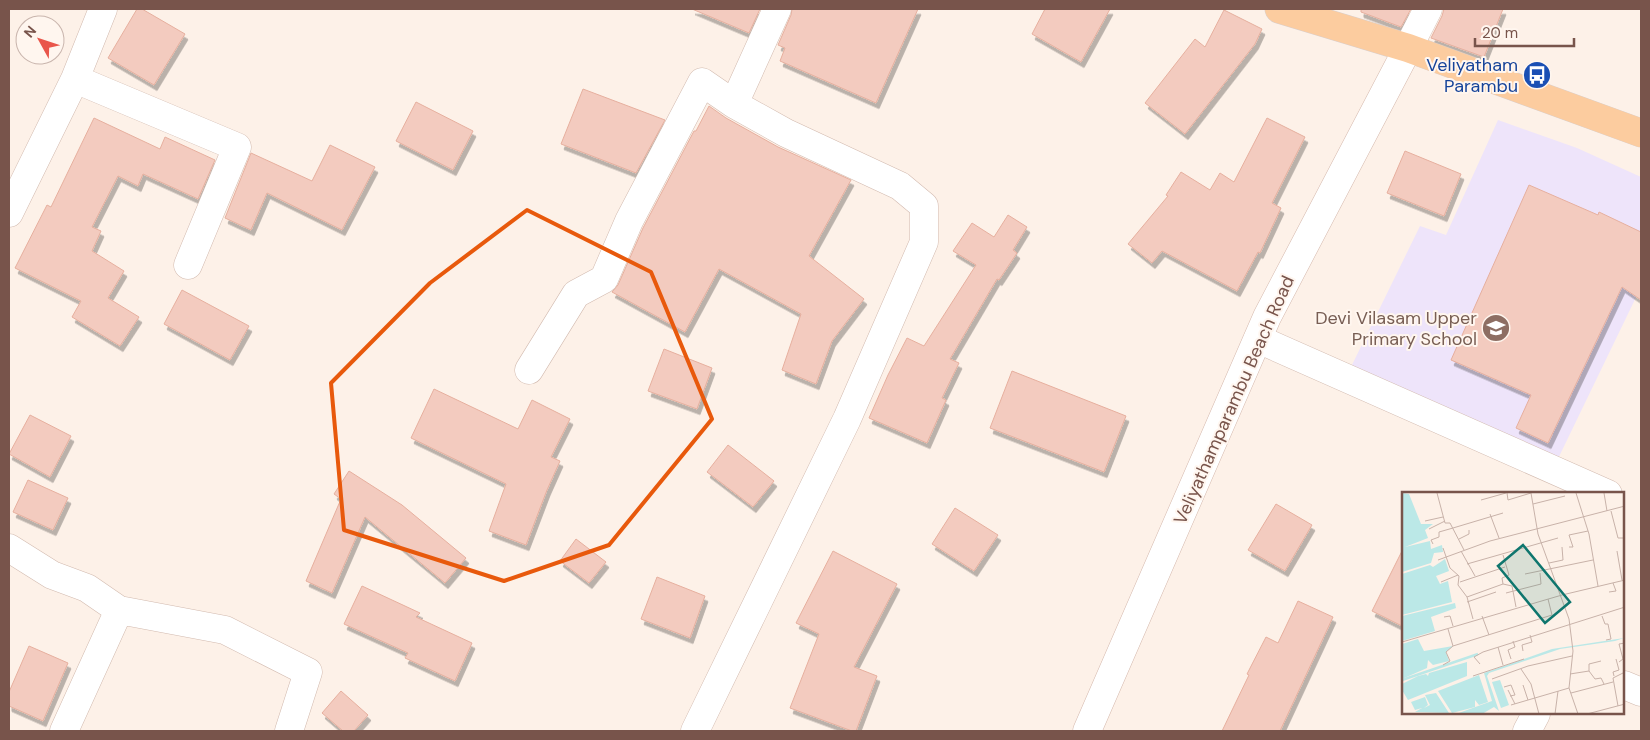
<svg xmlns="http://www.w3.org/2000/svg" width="1650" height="740" font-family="'DM Sans',sans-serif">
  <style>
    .education { fill: #eee4fa }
    .building { fill: #f3cbbf; stroke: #e6af9e; filter: url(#shadow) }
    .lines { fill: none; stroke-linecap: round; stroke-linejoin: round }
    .street-casing { stroke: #d2baaf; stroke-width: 29 }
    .secondary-casing { stroke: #d5b9ad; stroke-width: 29 }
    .primary-casing { stroke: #d9cfcd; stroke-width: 29 }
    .street { stroke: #fff; stroke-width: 28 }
    .secondary { stroke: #fff; stroke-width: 28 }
    .primary { stroke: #fccc9f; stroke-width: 28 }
    .marked { fill: none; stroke: #e8590c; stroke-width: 4; stroke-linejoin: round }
    .labels { text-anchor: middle; stroke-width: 4; stroke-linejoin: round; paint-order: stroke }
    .transit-label { font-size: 18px; fill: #164399; stroke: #fff6ef; text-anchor: end }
    .education-label { font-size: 18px; fill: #785e54; stroke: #fff6ef; text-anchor: end }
    .street-label { font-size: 18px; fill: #78544b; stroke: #fff6ef }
    .inset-river { fill: none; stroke: #bbe8e7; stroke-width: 2.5 }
    .inset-road { fill: none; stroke: #c8b2a9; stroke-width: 1 }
    .view { fill: #0f766e; fill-opacity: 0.15; stroke: #0f766e; stroke-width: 2.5 }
    .inset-edge { fill: none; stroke: #78544b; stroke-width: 2.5 }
  </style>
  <defs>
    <filter id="shadow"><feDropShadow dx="3" dy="5.5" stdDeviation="0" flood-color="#0004"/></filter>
  </defs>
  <rect width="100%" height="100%" fill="#fdf1e8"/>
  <path class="education" d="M1498 120 1577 148 1641 177V287L1554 467 1350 369 1420 226 1446 235Z"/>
  <path class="building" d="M137 9H142L185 34 154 85 108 58Z
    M692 9H760L749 33Z
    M792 9H918L876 103 780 61 785 48 778 45 791 15Z
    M1045 9H1110L1081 62 1032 34Z
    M1361 9H1411L1401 27 1361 12Z
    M1444 9H1503L1484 57 1431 38 1442 16Z
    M1224 10 1262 29 1255 44 1185 134 1145 103 1195 39 1205 47Z
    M583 89 665 120 636 173 561 144Z
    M416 102 473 131 453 170 396 141Z
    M709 106 726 118 778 147 851 180 809 256 864 299 832 341 816 384 782 370 801 314 719 269 685 332 612 292 618 285 643 228 694 131H696Z
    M94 118 160 149 165 137 215 160 198 199 143 174 138 186 118 176 92 227 101 231 92 251 124 271 108 298 139 317 120 346 72 317 81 301 15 268 47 205 51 207Z
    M1267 118 1305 137 1272 203 1281 208 1260 253 1258 252 1237 291 1162 251 1152 263 1128 244 1168 196 1166 195 1181 172 1210 190 1220 173 1234 182Z
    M330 145 375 167 342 230 267 193 251 230 225 218 251 153 312 181Z
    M1405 151 1461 174 1444 216 1387 193Z
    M1529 185 1598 215 1599 212 1641 232V300L1622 287 1548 443 1516 428 1531 395 1451 360Z
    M1008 215 1027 227 1013 250 1017 253 999 280 997 279 950 359 959 363 942 398 946 400 927 443 869 418 888 375 907 338 924 346 976 265 953 251 972 223 994 237Z
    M182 290 249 326 230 360 164 324Z
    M664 349 712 368 697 409 648 391Z
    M1012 371 1126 416 1104 472 990 428Z
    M434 389 518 429 532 400 570 419 551 457 560 461 547 490 526 545 489 531 506 484 411 438Z
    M30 415 71 436 50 477 9 454Z
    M728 445 774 481 753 507 707 472Z
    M349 471 402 505 466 558 445 583 365 517 332 593 306 581 341 499 334 494Z
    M28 480 68 498 53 530 13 512Z
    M1276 504 1312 525 1285 571 1248 550Z
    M955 508 998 535 974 571 932 544Z
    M576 539 606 562 589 583 560 561Z
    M1404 547V627L1372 611Z
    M833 551 897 584 854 667 877 676 856 731H852L790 708 819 634 796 623Z
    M657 577 705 596 690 638 641 619Z
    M362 586 420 613 416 617 472 643 455 681 405 658 408 653 344 624Z
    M1298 601 1333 617 1280 731H1222L1249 675 1247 674 1266 637 1278 643Z
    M29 646 68 663 43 721 9 706V692Z
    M341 691 368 715 354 731H343L322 713Z"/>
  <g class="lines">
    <defs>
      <path id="street" d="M1408 48 1428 9
        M75 79 237 147 188 265
        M9 213 75 79 103 9
        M1258 339 1608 494
        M529 370 576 294 604 279 629 221 702 82 734 104 777 9
        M9 548 52 575 87 588 119 610 225 630 308 672 289 731
        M1624 685 1641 692
        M64 731 119 610
        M695 731 847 419 924 242V206L900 186 786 133 734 104
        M1527 731 1536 714"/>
      <path id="secondary" d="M1087 731 1267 317 1408 48"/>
      <path id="primary" d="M1279 9 1408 48 1641 133"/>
    </defs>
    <use href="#street" class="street-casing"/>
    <use href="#secondary" class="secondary-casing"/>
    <use href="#primary" class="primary-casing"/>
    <use href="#street" class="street"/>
    <use href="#secondary" class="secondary"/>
    <use href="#primary" class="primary"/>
  </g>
  <path class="marked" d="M527 210 651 272 712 419 609 545 504 581 344 530 331 383 430 283Z"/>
  <defs>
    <symbol id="bus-disc" viewBox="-11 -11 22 22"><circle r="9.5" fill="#1a4fb4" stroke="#fff6ef"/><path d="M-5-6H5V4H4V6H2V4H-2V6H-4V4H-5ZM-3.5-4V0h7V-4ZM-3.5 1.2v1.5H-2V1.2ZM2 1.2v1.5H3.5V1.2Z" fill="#fff"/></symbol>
    <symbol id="school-disc" viewBox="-11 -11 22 22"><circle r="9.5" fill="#8d6e63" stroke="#fff6ef"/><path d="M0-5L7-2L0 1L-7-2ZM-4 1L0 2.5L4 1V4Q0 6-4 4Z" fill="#fff"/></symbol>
  </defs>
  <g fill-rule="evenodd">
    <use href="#bus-disc" x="1521" y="59" width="32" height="32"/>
    <use href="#school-disc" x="1480" y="312" width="32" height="32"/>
  </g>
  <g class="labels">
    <g class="transit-label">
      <text x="1518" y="71">Veliyatham<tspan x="1518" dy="21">Parambu</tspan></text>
    </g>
    <g class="education-label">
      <text x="1477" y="324">Devi Vilasam Upper<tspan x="1477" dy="21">Primary School</tspan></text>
    </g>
    <g class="street-label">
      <text transform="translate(1234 400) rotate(-66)" y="6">Veliyathamparambu Beach Road</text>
    </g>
  </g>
  <g transform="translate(1402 492)">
    <rect width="222" height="222" fill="#fdf1e8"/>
    <path d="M0 1 7 2 19 32H31L23 38 26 46 3 55 28 49 29 57 40 53 41 60 32 61 29 71 0 80ZM43 67 47 79 34 84 38 92 46 89 50 110 0 123V82L28 73 31 75ZM53 111 54 116 29 125 33 139 0 149V124ZM222 146 213 149 158 157 87 181 85 184 97 219 92 215 80 222H54L90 209 82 181 150 157ZM16 147 22 159 51 154 44 160 47 169 31 173 26 168 25 176 0 187V152ZM65 170V184L6 208 0 198V192L16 184 24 182 26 184 27 181ZM77 183 86 210 77 213 73 208V215L50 221 36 199ZM98 188 107 213 99 216 90 190ZM34 201 47 221 13 220 20 216 13 218 9 210 23 205 26 213 22 216 28 213 23 203Z" fill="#bbe8e7"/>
    <path class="inset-river" d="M0 188 76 162"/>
    <path class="inset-road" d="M35 1 43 31H48L62 58M105 1 106 8 129 1M129 1 136 42 167 127 171 159 167 196 176 222M174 1 187 42 196 94M202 1 205 19M79 8 104 1M131 12 163 4M209 19 216 46H223M88 22 97 46M23 29 41 25M51 36 101 21M27 37 43 29M57 47 67 42V38M31 52 29 48 37 45V40L51 36M167 55H171L167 43 186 39M41 56 48 76 57 84 56 93 65 105 71 127M59 59 73 84M215 59 220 88M101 63 107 83 100 86 101 92M36 68 88 49 223 14M147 71 161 68 160 55M65 72 156 46M123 82 191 68M39 90 56 83M58 90 103 75M207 100 214 99 211 91M104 101 139 92 138 81M160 103 223 88M65 105 101 92 110 94 114 115M65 110 94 100M80 124 87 143M200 124 203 132H206L209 147 204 148M42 125 48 124 51 134M46 137 51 154M0 150 160 103M96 155 101 173M121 159 120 153 130 150 128 143M109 167 106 158 113 155 111 149M217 170 221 167 217 152 223 151M78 172 72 165 81 160 223 115M41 173 48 169 44 160 51 154 150 123 146 107M119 177 129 192 137 222M187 179 193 187 199 186 202 192M168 182 187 179V172L199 169M71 184 122 167M212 184 211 180 217 178 214 167M90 187 126 174 170 164M121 193 126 208M102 195 109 193 113 203 108 204M106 198 113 212M169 201 211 190M109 213 167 196M216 214 211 186 223 180M153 222 156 199M185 222 223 212"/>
    <path class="view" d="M121 53 168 110 143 131 96 74Z"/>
    <rect width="222" height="222" class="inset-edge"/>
  </g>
  <rect width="1650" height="740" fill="none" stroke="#78544b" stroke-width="20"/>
  <g transform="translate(40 40) rotate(310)"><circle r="24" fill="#fff6ef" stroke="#c9b5ad"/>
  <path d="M0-4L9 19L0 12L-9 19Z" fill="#e9564b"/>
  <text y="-8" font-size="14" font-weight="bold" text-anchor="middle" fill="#78544b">N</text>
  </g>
  <path d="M1475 38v8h99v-8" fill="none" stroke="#78544b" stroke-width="2.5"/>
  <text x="1482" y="38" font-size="15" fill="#78544b" stroke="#fff6ef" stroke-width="4" paint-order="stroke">20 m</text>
</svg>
